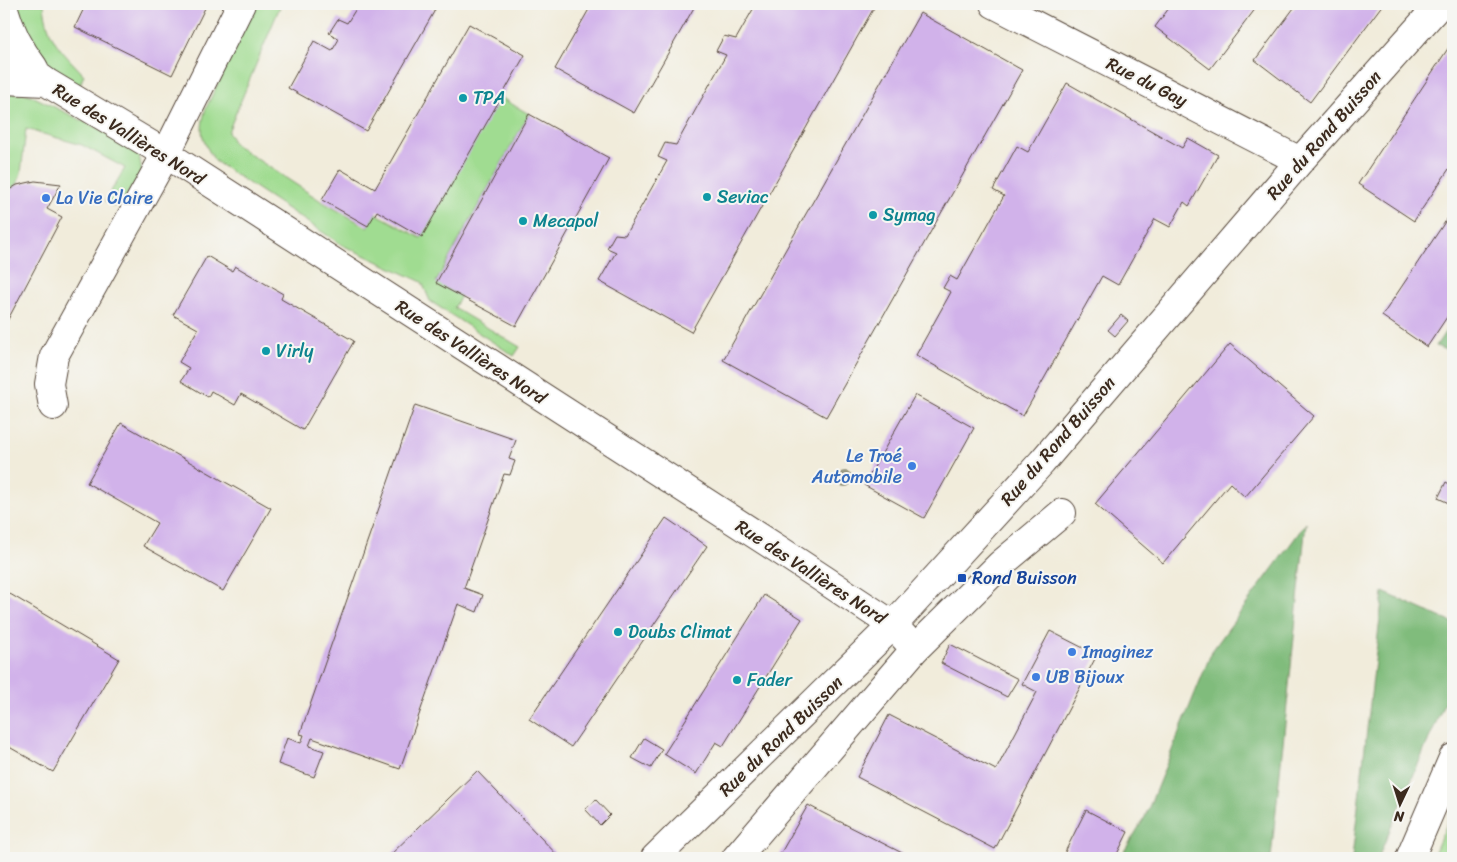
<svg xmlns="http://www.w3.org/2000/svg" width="1457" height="862" font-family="Sriracha,sans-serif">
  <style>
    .green { fill: #a0dc91; stroke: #6e8358 }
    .forest { fill: #80bc7b; stroke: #5e734c }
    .building { fill: #d1b2ea }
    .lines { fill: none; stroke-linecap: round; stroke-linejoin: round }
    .minor-casing { stroke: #56473a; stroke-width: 30 }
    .major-casing { stroke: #56473a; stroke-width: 30 }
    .minor { stroke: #fff; stroke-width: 28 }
    .major { stroke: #fff; stroke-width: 28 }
    .tree { fill: #9b9a83 }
    .culture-dot { fill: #0f9aa8; stroke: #f6f6f2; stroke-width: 2 }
    .shop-dot { fill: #3f7fe0; stroke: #f6f6f2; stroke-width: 2 }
    .transit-dot { fill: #1a4fb4; stroke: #f6f6f2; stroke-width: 2 }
    .labels { text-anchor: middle; stroke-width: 4; stroke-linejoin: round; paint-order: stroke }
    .street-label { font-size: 18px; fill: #3b2a1e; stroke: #f6f6f2 }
    .culture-label { font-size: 18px; fill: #0d838f; stroke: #f6f6f2; text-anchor: start }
    .shop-label { font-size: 18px; fill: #366cbe; stroke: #f6f6f2; text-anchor: start }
    .transit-label { font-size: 18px; fill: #164399; stroke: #f6f6f2; text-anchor: start }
  </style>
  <rect width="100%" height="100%" fill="#f6f6f2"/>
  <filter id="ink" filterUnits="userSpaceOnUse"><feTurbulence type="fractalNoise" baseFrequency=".02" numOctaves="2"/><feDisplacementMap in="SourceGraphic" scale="10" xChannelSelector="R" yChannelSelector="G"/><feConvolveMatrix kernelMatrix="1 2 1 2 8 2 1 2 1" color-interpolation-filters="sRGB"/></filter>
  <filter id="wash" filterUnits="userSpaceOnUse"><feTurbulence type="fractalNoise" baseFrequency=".0096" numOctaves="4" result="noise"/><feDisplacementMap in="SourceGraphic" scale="20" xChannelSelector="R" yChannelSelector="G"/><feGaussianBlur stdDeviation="1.12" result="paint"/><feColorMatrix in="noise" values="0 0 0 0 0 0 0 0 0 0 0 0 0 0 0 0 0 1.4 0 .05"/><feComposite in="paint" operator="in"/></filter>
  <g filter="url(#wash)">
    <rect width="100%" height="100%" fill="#f1ecdb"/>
    <path class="green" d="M15 4H44C47 40 61 50 84 75L79 87 46 63 27 39Z
      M256 4H281L228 132 234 144 321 201 367 227 375 213 421 238 498 96 529 114 436 282 461 296 454 308 520 347 514 356 430 301 422 282 342 245 215 161C201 139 199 132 206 108Z
      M4 93 28 94 138 148 142 173 120 205 113 206 105 201 125 168 82 145 26 129 21 173 17 185 4 193Z
      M1453 810V856L1452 858H1432Z"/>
    <path class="forest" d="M1453 320V353L1436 346Z
      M1306 523 1271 858H1120L1145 817 1212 651Z
      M1383 592 1453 623V683L1378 858H1352Z"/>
    <g id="blocks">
      <path class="building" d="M86 4H207L172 75 75 27Z
        M359 4H423L435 10 366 131 288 88 314 41 332 51 339 39 329 33 338 19 347 23Z
        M592 4H696L634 113 555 69Z
        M756 4H876L691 332 599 281 616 252 607 248 615 234 625 235 667 161 658 157 665 143 676 145 726 55 716 51 724 36 736 39Z
        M1172 4H1259L1210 69 1155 27Z
        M1297 4H1383L1310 102 1255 60Z
        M920 13 1022 70 826 417 723 360Z
        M469 24 525 55 422 237 377 211 368 226 322 200 340 169 375 189Z
        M1453 41V163L1414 221 1358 184Z
        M1067 83 1182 148 1188 138 1218 155 1189 206 1184 202 1170 227 1155 219 1118 285 1102 276 1023 416 916 355 951 292 943 288 950 276 957 280 1004 196 993 190 1017 146 1028 152Z
        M529 114 609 158 516 326 436 283Z
        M35 181 61 184 47 209 62 217 4 327V193L17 185Z
        M1453 210V308L1427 347 1382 316Z
        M207 256 232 271 235 266 283 294 281 299 354 341 303 430 241 394 235 405 211 391 208 397 181 381 189 368 179 362 198 329 173 315Z
        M1121 315 1128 321 1115 336 1108 330Z
        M1230 344 1314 416 1245 497 1230 483 1163 563 1095 504Z
        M915 395 974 428 924 518 864 485Z
        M415 405 516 440 509 459 515 461 510 475 504 474 464 588 483 595 477 612 458 604 400 769 312 738 309 746 324 751 314 777 278 764 287 738 301 743 304 735 300 734Z
        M121 423 271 508 223 591 143 546 157 523 87 483Z
        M1446 482 1453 486V505L1438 498Z
        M666 518 707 546 571 747 529 719Z
        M5 591 119 659 53 772 4 744Z
        M764 595 802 619 723 746 716 742 696 774 664 754Z
        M1050 631 1097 655 995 849 857 777 889 715 996 770 1037 692 1022 684Z
        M950 644 1018 679 1007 697 941 663Z
        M644 738 662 749 651 768 632 758Z
        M477 771 560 858H387Z
        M596 800 610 815 600 825 585 809Z
        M808 805 821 812 912 858H778Z
        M1086 810 1128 832 1115 858H1062Z"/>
    </g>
  </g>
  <g filter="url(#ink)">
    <use href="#blocks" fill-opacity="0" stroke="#56473a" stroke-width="1"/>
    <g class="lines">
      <defs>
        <path id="minor" d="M994 4 1300 161
          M4 9C10 31 20 50 34 68
          M4 52 46 82 166 154 778 549 893 625 915 649
          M4 80 46 82
          M53 406 49 384 54 356 166 154 241 4
          M655 858 893 625 1042 462 1300 161 1440 4
          M736 858 915 649 1001 564 1062 513"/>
        <path id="major" d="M1410 858 1453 758"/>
      </defs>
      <use href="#minor" class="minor-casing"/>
      <use href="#major" class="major-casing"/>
      <use href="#minor" class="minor"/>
      <use href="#major" class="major"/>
    </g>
    <circle class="tree" cx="845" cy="479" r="8"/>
  </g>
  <g class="culture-dot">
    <circle cx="463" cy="98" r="5"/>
    <circle cx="707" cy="197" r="5"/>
    <circle cx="873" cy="215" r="5"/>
    <circle cx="523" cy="221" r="5"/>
    <circle cx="266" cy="351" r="5"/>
    <circle cx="618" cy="632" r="5"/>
    <circle cx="737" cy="680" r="5"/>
  </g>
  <g class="shop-dot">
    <circle cx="46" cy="198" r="5"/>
    <circle cx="912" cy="466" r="5"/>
    <circle cx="1072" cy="652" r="5"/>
    <circle cx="1036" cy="677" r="5"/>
  </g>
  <rect class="transit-dot" x="957" y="573" width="10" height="10" rx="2.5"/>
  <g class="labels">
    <g class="street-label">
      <text transform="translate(1147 82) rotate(27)" y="6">Rue du Gay</text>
      <text transform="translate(129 134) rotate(32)" y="6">Rue des Vallières Nord</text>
      <text transform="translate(1324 135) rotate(-49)" y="6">Rue du Rond Buisson</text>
      <text transform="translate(471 352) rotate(33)" y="6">Rue des Vallières Nord</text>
      <text transform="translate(1058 441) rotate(-49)" y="6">Rue du Rond Buisson</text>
      <text transform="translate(811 572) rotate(33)" y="6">Rue des Vallières Nord</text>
      <text transform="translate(781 736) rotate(-44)" y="6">Rue du Rond Buisson</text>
    </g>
    <g class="culture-label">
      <text x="473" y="104">TPA</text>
      <text x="717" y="203">Seviac</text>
      <text x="883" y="221">Symag</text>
      <text x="533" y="227">Mecapol</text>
      <text x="276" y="357">Virly</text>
      <text x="628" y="638">Doubs Climat</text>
      <text x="747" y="686">Fader</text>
    </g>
    <g class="shop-label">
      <text x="56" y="204">La Vie Claire</text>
      <text x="902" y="462" text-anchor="end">Le Troé<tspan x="902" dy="21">Automobile</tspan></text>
      <text x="1082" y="658">Imaginez</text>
      <text x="1046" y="683">UB Bijoux</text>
    </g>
    <g class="transit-label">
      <text x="972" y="584">Rond Buisson</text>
    </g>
  </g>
  <rect width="1457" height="862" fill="none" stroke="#f6f6f2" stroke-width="20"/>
  <g transform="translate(1400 804) rotate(184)" stroke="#f6f6f2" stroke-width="4" paint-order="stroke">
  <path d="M0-4L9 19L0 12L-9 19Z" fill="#3b2a1e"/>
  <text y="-8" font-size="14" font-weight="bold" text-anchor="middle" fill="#3b2a1e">N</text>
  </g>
</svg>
